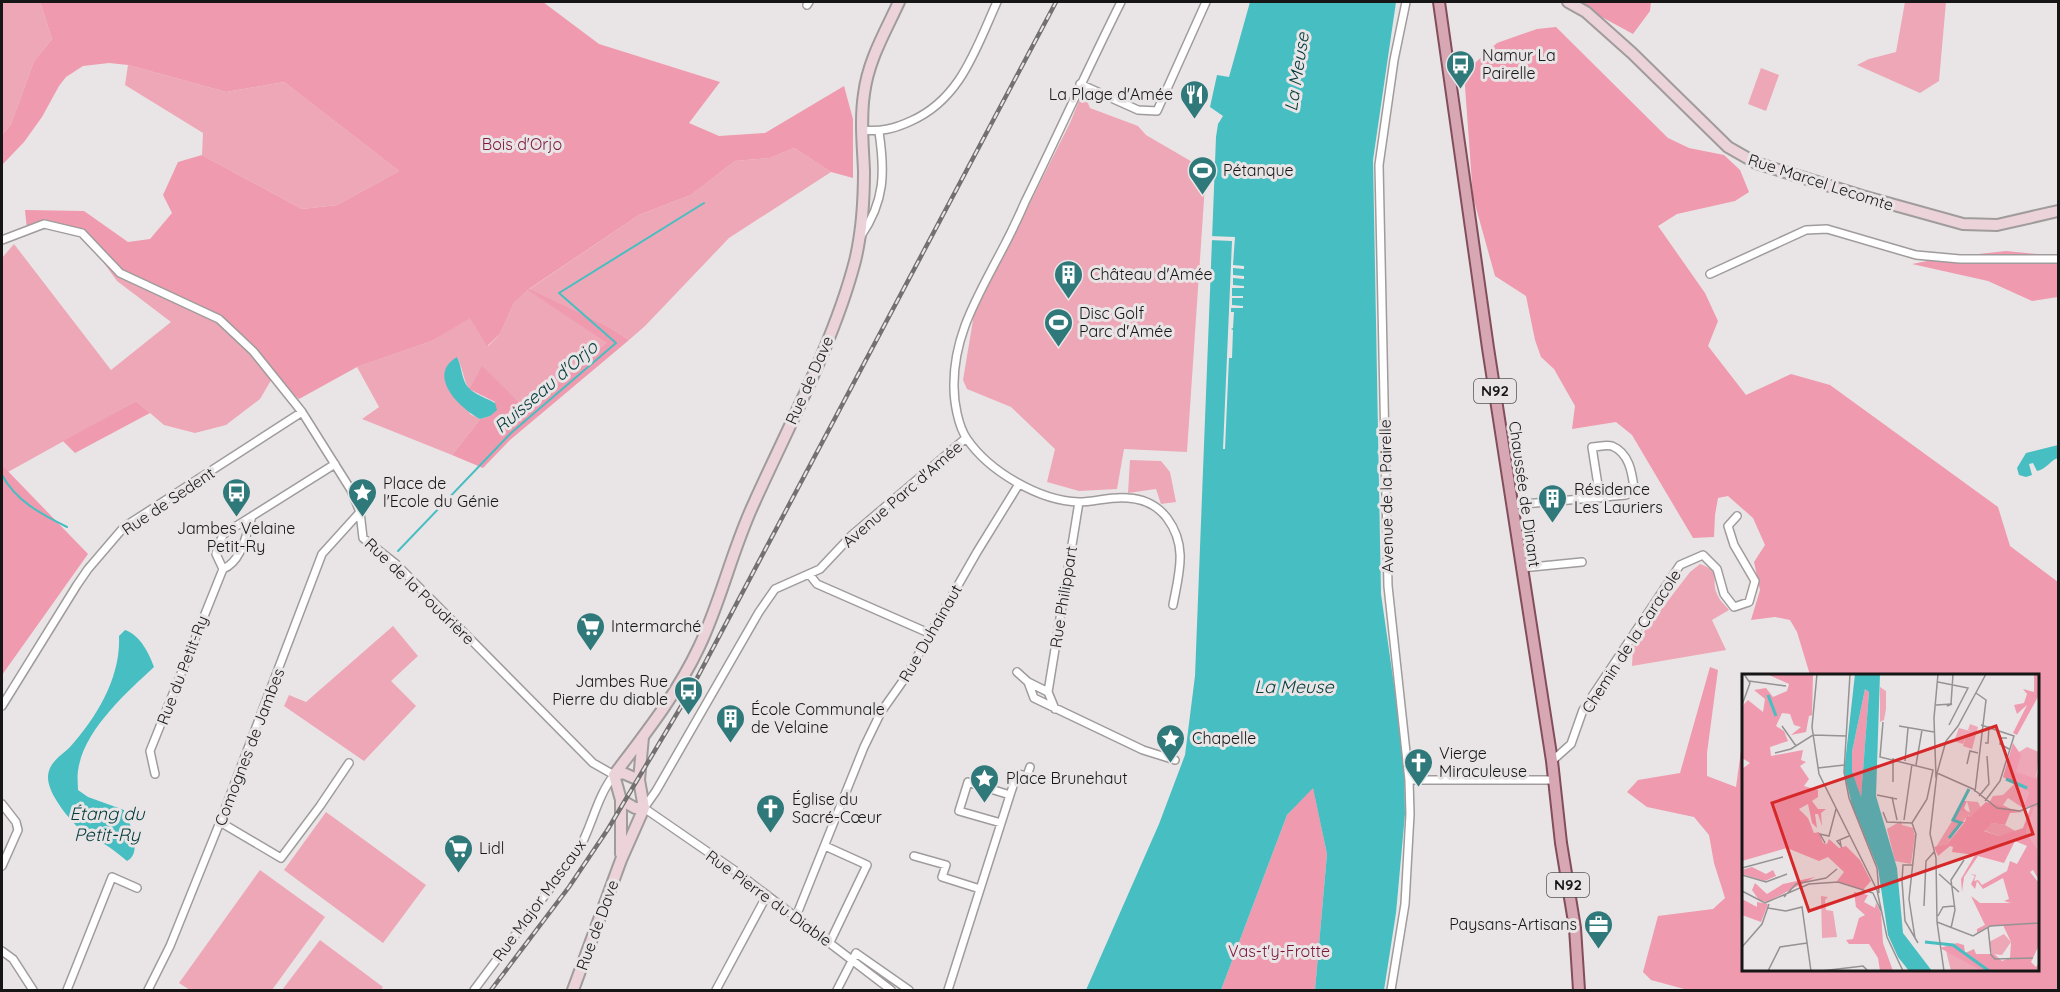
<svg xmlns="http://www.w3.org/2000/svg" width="2060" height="992" font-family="Quicksand,sans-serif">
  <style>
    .green { fill: #eea7b7 }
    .forest { fill: #ef9aae }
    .water { fill: #47bec1 }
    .pier { fill: #e9e5e6 }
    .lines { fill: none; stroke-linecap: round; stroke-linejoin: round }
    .stream { stroke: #47bec1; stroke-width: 2 }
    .street-casing { stroke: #a09c9c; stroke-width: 10 }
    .secondary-casing { stroke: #a09c9c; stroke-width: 14 }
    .primary-casing { stroke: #834e5c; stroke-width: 14 }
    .street { stroke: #fff; stroke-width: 7 }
    .secondary { stroke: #ebd3d9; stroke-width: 10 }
    .primary { stroke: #d7a7b3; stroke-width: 10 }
    .rail-casing { stroke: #727070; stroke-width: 4.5 }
    .rail { stroke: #e9e5e6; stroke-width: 2; stroke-dasharray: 7; stroke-linecap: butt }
    .labels { text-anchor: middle; stroke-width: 6; stroke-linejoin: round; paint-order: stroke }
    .shield { fill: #e9e5e6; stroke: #565454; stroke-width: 1.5 }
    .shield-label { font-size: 15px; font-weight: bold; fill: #171616 }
    .poi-label { font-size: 16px; fill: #171616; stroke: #e9e5e6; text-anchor: start }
    .park-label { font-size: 16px; fill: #7a173b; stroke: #e9e5e6 }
    .street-label { font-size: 16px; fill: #171616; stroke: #e9e5e6 }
    .water-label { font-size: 18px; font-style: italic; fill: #003a3b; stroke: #e9e5e6 }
    .inset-river { fill: none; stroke: #47bec1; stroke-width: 3 }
    .inset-road { fill: none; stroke: #959293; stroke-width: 1.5 }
    .view { fill: #d62828; fill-opacity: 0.15; stroke: #d62828; stroke-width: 3 }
    .inset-edge { fill: none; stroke: #171616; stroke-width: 3 }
  </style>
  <rect width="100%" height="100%" fill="#e9e5e6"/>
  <path class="green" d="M2 2H40L52 39 34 61 11 124 2 135Z
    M1905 2H1946L1939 81 1920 93 1857 65 1869 59 1896 52Z
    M128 65 226 92 284 82 399 171 337 205 302 209 202 155 203 133 125 85Z
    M1761 68 1779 75 1766 111 1748 104Z
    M1081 96H1085L1090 108 1138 126 1146 135 1206 170 1187 452 1124 449 1117 489 1079 491 1047 482 1055 449 1011 407 967 389 963 380 974 314 1070 123Z
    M794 148 831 172 729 238 645 326 629 340 609 327 532 292 606 343 526 409 482 367 469 389C463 379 463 368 457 357L470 414 480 419 452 455 362 419 379 407 357 367 432 341 470 317 488 346 500 334 514 303 528 290 639 215 691 195 735 161 770 158Z
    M82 233 219 319 273 377 260 399 226 425 195 433 164 425 136 401 8 472 2 465V258L14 244 111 370 171 322 117 281Z
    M1130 460 1161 461 1170 472 1176 502 1161 504 1156 489 1128 493Z
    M1700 564C1723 572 1710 579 1717 594 1719 600 1725 605 1729 610L1712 620 1726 650 1632 666 1633 646 1690 572Z
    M393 626 418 656 391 681 416 706 364 761 284 706 289 695 306 702Z
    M326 812 426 885 383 943 284 870Z
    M260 870 325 917 272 990H190L179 983Z
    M320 940 383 987 381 990H282Z"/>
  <path class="forest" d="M40 2H543L599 44 720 82 689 123 719 136 765 133 844 86 853 119V178L831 172 794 148 770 158 735 161 691 195 639 215 529 289 609 327 629 340 510 440 483 468 452 455 480 419 490 416 495 402 469 389 482 366 526 409 606 343 528 290 514 303 500 334 487 346 470 318 432 341 357 367 299 399 273 377 219 319 120 273 82 233 44 224 27 230 25 210 84 211 128 242 150 239 172 213 163 195 178 162 202 155 302 209 337 205 399 171 284 82 226 92 128 65 109 63 83 66 66 77 59 86 42 117 24 142 2 165V135L11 124 34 61 52 39Z
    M1581 2H1651L1650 11 1633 34 1598 15Z
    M1556 27 1668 138 1689 148 1724 155 1740 170 1749 192 1735 201 1677 214 1658 226 1705 293 1718 321 1708 346 1746 395 1791 374 1830 385 1998 507 2010 546 2058 582V990H1688L1651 980 1643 972 1658 916 1713 909 1725 898 1714 863 1709 835 1694 817 1647 807 1627 792 1638 780 1680 773 1710 667 1718 670 1707 753V776L1736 787 1743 736 1744 970H2038V676L1810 675 1797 632 1790 620 1775 617 1751 620 1760 590 1754 562 1765 545 1753 518 1728 496 1718 498 1715 515 1714 537 1693 538 1632 435 1616 422 1572 429 1575 406 1554 369 1541 357 1535 340 1526 296 1495 276 1473 197 1464 73 1497 43 1537 29Z
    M2006 251 2058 256V297L2032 301 1988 281 1912 264 1942 258Z
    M136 401 150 413 75 453 63 441Z
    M2 465 88 554 2 675Z
    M1313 787 1327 854 1315 990H1221L1287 815Z"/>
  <path class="water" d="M1250 2H1396L1373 160 1381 594 1404 755 1405 814 1396 913 1384 990H1315L1327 854 1313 788 1287 815 1221 990H1086L1159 824 1185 755 1195 676 1216 137 1218 124 1223 116 1210 107 1217 75 1229 77Z
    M457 357C461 365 461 372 464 380 468 393 485 397 495 403L497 410 490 416 480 419C459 408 426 375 457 357Z
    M2058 445V458C2049 461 2047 469 2037 471L2033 463 2029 464 2032 475 2026 477 2019 475 2017 468 2026 453Z
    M125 630C140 635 149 653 154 667 126 693 83 731 78 771 77 777 78 784 78 790L88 797 124 810C130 823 143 853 127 861 121 856 115 851 109 847 100 841 89 837 81 830 69 819 47 793 48 776 49 762 61 756 70 747 97 717 121 677 119 636Z"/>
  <path class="pier" d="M1209 236 1235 237 1233 265 1244 266V269L1233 268V275L1244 276V279L1233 278V285L1244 286V288H1232V296H1243V298H1232V305L1243 306V308H1231V312H1234L1233 328 1231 329 1233 330 1232 358H1229L1225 449H1223L1232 241 1209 240Z"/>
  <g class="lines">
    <path class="stream" d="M2 475C16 501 41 514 67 527
      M398 551 511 433 616 343 559 293 704 203"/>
    <defs>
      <path id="street" d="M1121 2C1088 68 1058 135 1025 202 1016 223 1006 243 995 263 974 303 953 340 954 387 954 402 958 426 967 439 989 471 1039 501 1079 502 1095 502 1111 496 1128 498 1144 499 1157 505 1167 518 1188 546 1179 573 1173 605
        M807 5 809 2
        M1080 84 1138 110 1157 111 1206 2
        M862 130C880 132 894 129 911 121 961 99 976 48 997 2
        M861 236C885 201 885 172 879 132
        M2 240 44 224 82 233 120 273 219 319 253 351 302 412 351 490 360 512 363 538 396 564 593 763 614 775C596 798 592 827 578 851L474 990
        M1710 274 1806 230 1827 229 1916 255 1960 259H2058
        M1512 505 1626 495 1634 488C1632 472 1629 453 1612 446 1606 444 1598 447 1592 447L1600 498
        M1521 568 1582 562
        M223 569C242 561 246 535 252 516
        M809 574 817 584 931 634
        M1017 672 1028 682 1034 698 1143 750 1175 760
        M1028 682 1048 692
        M2 706 77 585 88 569 124 527 302 412
        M1055 709 1048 692 1079 502
        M1552 761 1571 744 1583 710 1680 565 1703 555 1717 569 1724 594 1734 607 1749 602 1755 581 1734 545 1728 526 1737 516
        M155 774 150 751 223 569 216 554C221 538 221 532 238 525L335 464
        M1409 780H1554
        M1010 795 1017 774 1027 776 1030 767
        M2 804 16 822 18 830 2 866
        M220 822 281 858 320 806 349 763
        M825 846 867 865 830 942
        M914 856 946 865 942 877 980 889
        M795 919 864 747 881 712 905 678 977 552 1019 484
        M2 951 13 959 33 990
        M67 990 112 877 137 888
        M148 990 170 946 220 822 322 554 360 512
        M716 990 767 895
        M837 990 856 953 909 990
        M891 990 734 870 644 808 656 791 759 612 775 589 820 569 852 535 966 438
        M948 990 1010 795 968 782 959 811 1001 823
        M1391 990 1405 904 1410 814 1409 780 1388 586 1379 165 1394 60 1406 2"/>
      <path id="secondary" d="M1568 2 1586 12 1632 53 1728 147 1756 163 1862 196 1963 224 1997 225 2058 211
        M614 775C645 734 677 694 699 647 721 601 732 550 754 503 788 427 834 342 855 261 862 232 864 201 864 171 863 146 860 120 864 94 868 61 885 32 899 2
        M614 775 621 800V854
        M614 775 623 773 639 780
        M621 800 635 808H644
        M573 990 621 860 644 808 639 780 643 737"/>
      <path id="primary" d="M1439 2 1488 348 1552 761 1561 843 1575 928 1579 990"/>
    </defs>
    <use href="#street" class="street-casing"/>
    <use href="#secondary" class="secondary-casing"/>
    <use href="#primary" class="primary-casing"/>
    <use href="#street" class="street"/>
    <use href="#secondary" class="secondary"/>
    <use href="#primary" class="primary"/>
    <defs>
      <path id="rail" d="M491 990 569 887 608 829 688 695 1056 2"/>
    </defs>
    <use href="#rail" class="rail-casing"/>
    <use href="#rail" class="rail"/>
  </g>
  <defs>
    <symbol id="bus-pin" viewBox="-11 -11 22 30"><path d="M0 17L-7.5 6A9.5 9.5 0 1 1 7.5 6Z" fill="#2f797b" stroke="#e9e5e6"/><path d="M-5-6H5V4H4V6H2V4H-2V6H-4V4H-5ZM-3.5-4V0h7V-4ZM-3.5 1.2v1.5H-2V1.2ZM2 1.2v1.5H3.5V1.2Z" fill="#fff"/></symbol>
    <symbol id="restaurant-pin" viewBox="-11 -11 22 30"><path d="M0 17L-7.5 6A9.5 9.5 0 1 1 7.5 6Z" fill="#2f797b" stroke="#e9e5e6"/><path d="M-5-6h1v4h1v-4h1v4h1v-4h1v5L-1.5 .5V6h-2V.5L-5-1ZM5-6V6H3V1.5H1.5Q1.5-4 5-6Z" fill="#fff"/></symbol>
    <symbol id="stadium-pin" viewBox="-11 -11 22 30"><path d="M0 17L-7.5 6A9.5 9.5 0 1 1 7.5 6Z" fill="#2f797b" stroke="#e9e5e6"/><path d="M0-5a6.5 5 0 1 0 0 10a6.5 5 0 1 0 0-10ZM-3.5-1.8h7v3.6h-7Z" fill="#fff"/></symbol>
    <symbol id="building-pin" viewBox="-11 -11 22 30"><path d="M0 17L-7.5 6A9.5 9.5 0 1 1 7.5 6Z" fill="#2f797b" stroke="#e9e5e6"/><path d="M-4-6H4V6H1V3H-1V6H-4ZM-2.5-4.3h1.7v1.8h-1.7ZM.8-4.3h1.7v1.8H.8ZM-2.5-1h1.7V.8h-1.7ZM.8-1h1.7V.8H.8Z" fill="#fff"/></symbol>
    <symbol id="sight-pin" viewBox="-11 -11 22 30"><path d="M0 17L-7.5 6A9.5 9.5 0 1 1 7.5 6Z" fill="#2f797b" stroke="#e9e5e6"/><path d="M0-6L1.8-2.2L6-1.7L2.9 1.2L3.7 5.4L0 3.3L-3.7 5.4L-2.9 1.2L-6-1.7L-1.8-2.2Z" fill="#fff"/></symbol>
    <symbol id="supermarket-pin" viewBox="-11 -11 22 30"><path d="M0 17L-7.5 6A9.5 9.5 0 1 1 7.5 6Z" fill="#2f797b" stroke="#e9e5e6"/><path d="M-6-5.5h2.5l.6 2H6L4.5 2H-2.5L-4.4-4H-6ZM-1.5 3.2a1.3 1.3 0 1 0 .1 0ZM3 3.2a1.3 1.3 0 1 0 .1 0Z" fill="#fff"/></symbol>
    <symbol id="church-pin" viewBox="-11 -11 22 30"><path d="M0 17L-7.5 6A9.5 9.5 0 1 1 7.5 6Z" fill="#2f797b" stroke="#e9e5e6"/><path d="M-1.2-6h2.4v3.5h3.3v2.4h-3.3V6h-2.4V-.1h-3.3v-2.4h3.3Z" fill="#fff"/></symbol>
    <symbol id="office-pin" viewBox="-11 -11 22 30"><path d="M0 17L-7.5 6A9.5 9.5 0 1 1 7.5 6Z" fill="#2f797b" stroke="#e9e5e6"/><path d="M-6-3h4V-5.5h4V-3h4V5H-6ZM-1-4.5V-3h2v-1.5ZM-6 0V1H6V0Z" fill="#fff"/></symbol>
  </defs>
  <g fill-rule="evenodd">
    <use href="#bus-pin" x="1444" y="48" width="33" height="45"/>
    <use href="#restaurant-pin" x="1178" y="78" width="33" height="45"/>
    <use href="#stadium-pin" x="1186" y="154" width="33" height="45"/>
    <use href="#building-pin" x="1052" y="258" width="33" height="45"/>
    <use href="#stadium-pin" x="1042" y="306" width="33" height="45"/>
    <use href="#bus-pin" x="220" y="476" width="33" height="45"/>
    <use href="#sight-pin" x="346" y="476" width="33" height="45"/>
    <use href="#building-pin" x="1536" y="482" width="33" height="45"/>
    <use href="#supermarket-pin" x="574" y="610" width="33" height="45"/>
    <use href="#bus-pin" x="672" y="674" width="33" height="45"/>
    <use href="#building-pin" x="714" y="702" width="33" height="45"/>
    <use href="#sight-pin" x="1154" y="722" width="33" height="45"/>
    <use href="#church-pin" x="1402" y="746" width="33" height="45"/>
    <use href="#sight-pin" x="968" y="762" width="33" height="45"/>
    <use href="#church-pin" x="754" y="792" width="33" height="45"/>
    <use href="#supermarket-pin" x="442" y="832" width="33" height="45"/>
    <use href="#office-pin" x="1582" y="908" width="33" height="45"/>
  </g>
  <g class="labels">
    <g class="shield">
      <rect x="1474" y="379" width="42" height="24" rx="4.5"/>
      <rect x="1547" y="873" width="42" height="24" rx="4.5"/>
    </g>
    <g class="shield-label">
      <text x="1495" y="396">N92</text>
      <text x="1568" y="890">N92</text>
    </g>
    <g class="poi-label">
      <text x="1482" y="61">Namur La<tspan x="1482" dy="18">Pairelle</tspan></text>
      <text x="1173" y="100" text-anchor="end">La Plage d'Amée</text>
      <text x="1223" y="176">Pétanque</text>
      <text x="1090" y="280">Château d'Amée</text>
      <text x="1079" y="319">Disc Golf<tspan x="1079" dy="18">Parc d'Amée</tspan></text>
      <text x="383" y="489">Place de<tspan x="383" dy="18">l'Ecole du Génie</tspan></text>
      <text x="1574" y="495">Résidence<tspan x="1574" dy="18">Les Lauriers</tspan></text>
      <text x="236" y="534" text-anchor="middle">Jambes Velaine<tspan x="236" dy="18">Petit-Ry</tspan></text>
      <text x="611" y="632">Intermarché</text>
      <text x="668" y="687" text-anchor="end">Jambes Rue<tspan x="668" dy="18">Pierre du diable</tspan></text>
      <text x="751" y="715">École Communale<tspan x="751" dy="18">de Velaine</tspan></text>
      <text x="1192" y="744">Chapelle</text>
      <text x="1439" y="759">Vierge<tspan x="1439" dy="18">Miraculeuse</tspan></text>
      <text x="1006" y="784">Place Brunehaut</text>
      <text x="792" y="805">Église du<tspan x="792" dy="18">Sacré-Cœur</tspan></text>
      <text x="479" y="854">Lidl</text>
      <text x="1577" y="930" text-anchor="end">Paysans-Artisans</text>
    </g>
    <g class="park-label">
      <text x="522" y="150">Bois d'Orjo</text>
      <text x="1279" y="957">Vas-t'y-Frotte</text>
    </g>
    <g class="street-label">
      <text transform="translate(1821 182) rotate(18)" y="6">Rue Marcel Lecomte</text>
      <text transform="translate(809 380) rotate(-66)" y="6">Rue de Dave</text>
      <text transform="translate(902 494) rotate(-41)" y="6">Avenue Parc d'Amée</text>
      <text transform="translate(1525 494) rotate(82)" y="6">Chaussée de Dinant</text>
      <text transform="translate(1386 496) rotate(-91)" y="6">Avenue de la Pairelle</text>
      <text transform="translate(168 501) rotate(-34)" y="6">Rue de Sedent</text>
      <text transform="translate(420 591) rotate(44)" y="6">Rue de la Poudrière</text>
      <text transform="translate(1063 597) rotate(-81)" y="6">Rue Philippart</text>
      <text transform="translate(930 633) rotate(-60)" y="6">Rue Duhainaut</text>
      <text transform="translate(1631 641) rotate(-57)" y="6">Chemin de la Caracole</text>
      <text transform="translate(182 670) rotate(-69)" y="6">Rue du Petit-Ry</text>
      <text transform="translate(249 747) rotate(-69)" y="6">Comognes de Jambes</text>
      <text transform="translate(769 898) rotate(36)" y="6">Rue Pierre du Diable</text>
      <text transform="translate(539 900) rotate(-54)" y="6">Rue Major Mascaux</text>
      <text transform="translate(597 925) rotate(-70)" y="6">Rue de Dave</text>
    </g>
    <g class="water-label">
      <text transform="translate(1297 72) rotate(-81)" y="6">La Meuse</text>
      <text transform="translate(546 387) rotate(-41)" y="6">Ruisseau d'Orjo</text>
      <text x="1294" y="693">La Meuse</text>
      <text x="107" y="820">Étang du<tspan x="107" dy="21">Petit-Ry</tspan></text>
    </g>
  </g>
  <g transform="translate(1742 674)">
    <rect width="297" height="297" fill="#e9e5e6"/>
    <path d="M138 13 144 17V35L142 46 138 48ZM228 50 236 53 230 75 221 72 224 61 221 70 212 67 217 54 232 58 226 56ZM285 73 297 78 294 106 273 98 277 78ZM273 109 287 118 281 134 266 124 261 131 274 138 247 129 251 122 261 121ZM225 127 236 128 239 134 228 143 226 141 205 170 194 173 210 147H218L212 145 219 135 228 138ZM292 132 297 133V177L284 158ZM159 147 160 151 171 154 173 162 169 190 153 187 145 155ZM250 149 263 151 275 158 257 162 241 156ZM79 222 86 223 83 226 84 236 91 237 95 263 80 264ZM262 260 269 268 260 281 250 280 247 268ZM204 277 220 283 240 297H209Z" fill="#eea7b7"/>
    <path d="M25 0H71L70 41 67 42 64 58 49 61 59 53 52 51 48 40 40 39 34 52 42 57 46 67 28 73 29 82 61 76 59 86 64 88 58 92 67 105 62 112 76 116V123L70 127 76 135H84L79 139 80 152 76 140H73L75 154 70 149 66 130 57 135 66 144 72 159 77 158 81 169 85 170 87 165 97 174 104 172 118 186 129 207 121 216 95 207 102 198 86 183 77 187 45 174 0 187V95L8 89 0 84V32L6 26 21 38 23 25 12 16 24 14 31 23 45 17 47 10ZM292 0 297 1V21L275 61 271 59 285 31 275 40 272 31 282 29 285 20 281 15 292 18ZM123 15 127 18 119 124 110 97V78ZM271 69 279 81 274 98 294 105 297 96V133H292L284 158 297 177V206L291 196 288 198 297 209V271L289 288 294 293 297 289V297H240L198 274 215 269 222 271 223 279 232 275 234 280H252L260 287 268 284 269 268 261 251 246 252 235 259V255L243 251 229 222 238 229H269L262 227 267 225 261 204 241 215 235 207 233 215 229 210 233 202 229 200 234 201 232 207 236 206 240 211 265 197 268 187 275 190 285 172 273 167 262 189 236 182 222 203 220 218 219 205 233 181 210 178 211 173 208 172 196 182 192 173 205 170 222 149 210 147 221 127H225L222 134 225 138 219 136 213 146 223 148 225 141 228 143 244 128 281 138 268 139 263 151 250 149 242 157 257 162 281 154 289 132 281 134 287 118 261 103ZM10 193 24 200 31 196 34 202 23 207 0 200V196ZM73 203 25 228 17 226 10 216 13 209 25 220 41 210ZM112 218 126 221 122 228 133 234 134 229 139 239 141 269 151 297H138L136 284 127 270H107L104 266 111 265 117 244 123 241 114 233ZM0 225 15 233V228L26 230 19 248 0 241Z" fill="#ef9aae"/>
    <path d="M113 0H138L134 122 155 194 161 259 190 297H167L156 283 146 261 136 194 110 131 102 98ZM123 15 127 18 119 123 110 97V78Z" fill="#47bec1" fill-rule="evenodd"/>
    <path class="inset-river" d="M26 21 34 42M264 105 285 114M207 164 219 149 211 146 227 115M183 268 211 271 247 297"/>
    <path class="inset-road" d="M75 0 70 53 77 100 135 216 145 263 161 297M108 0 102 98 107 124 135 194 137 219M244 0 216 52 204 67 195 99 231 115 255 134 278 137 297 129M7 7 44 12M196 8 226 14 207 51M209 30 211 0M0 31 8 9 2 0M194 31 210 30 205 32M141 48 138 83 191 96 185 125 170 149M239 51 272 62 258 107 243 127M40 52 54 72M157 52 192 58M265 64H259L258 70 267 75M243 69H246L247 52M33 79 49 75 71 61 104 62M151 84V108M163 87 166 54M225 90 228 77 236 79M174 91 180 56M76 94 102 91M195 99 188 160 194 184 195 248 202 297M194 104 192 44 196 0M233 118 244 26 234 19M135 121 155 125M237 122 247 110 245 82M150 123 155 146M141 138 145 148 170 149M162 146 170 90M170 149 174 160 167 225 173 264M98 166 99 172 95 167 107 162M83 169 78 160 87 162 94 135M170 191H161L160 207 163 247 176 269M0 194 41 183M197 200 217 218M0 201 24 208 45 200M0 217 23 229 67 210 96 208 131 219 139 237M42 223 54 210 84 204 95 195M182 232 184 187 192 178M26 234 44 237 60 233 69 297M196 242 201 233 212 232M195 248 231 262 248 252 297 249M246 253 249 281 253 285 291 284M209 254 213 236 209 206 222 186M0 273 20 250 27 230M26 297 38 273 65 269M79 297 121 292 126 297"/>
    <path class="view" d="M254 52 291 160 67 237 30 129Z"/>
    <rect width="297" height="297" class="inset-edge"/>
  </g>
  <rect width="2060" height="992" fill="none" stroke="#171616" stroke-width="6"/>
</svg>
